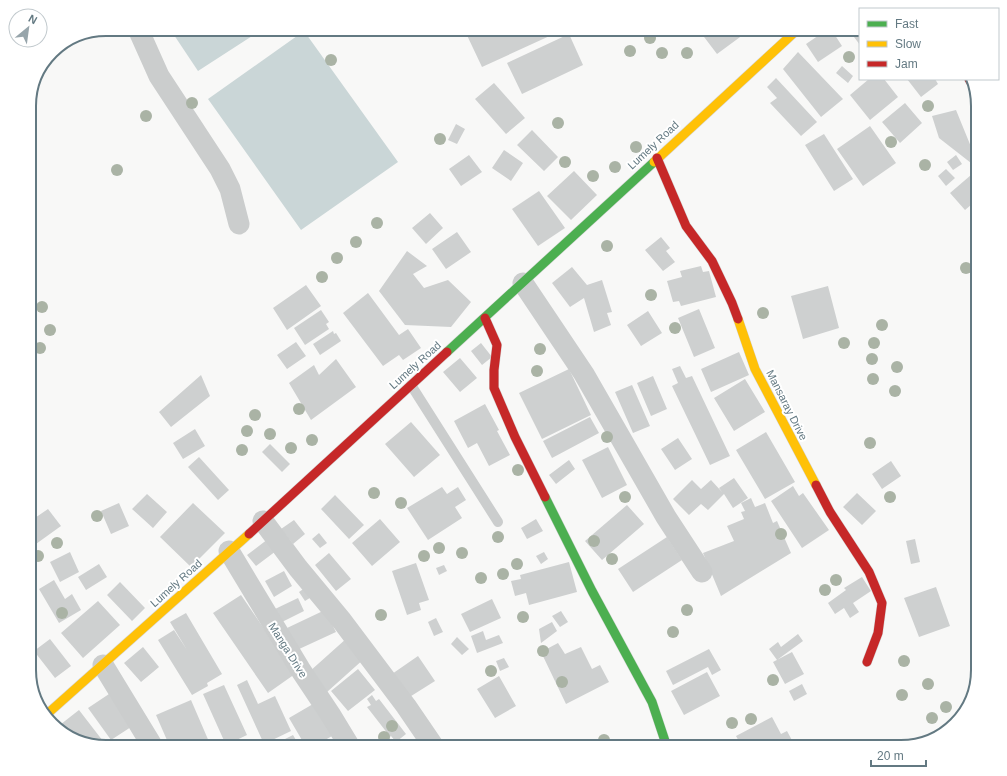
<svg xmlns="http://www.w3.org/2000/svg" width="1007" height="776" font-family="Helvetica,sans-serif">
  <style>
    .water { fill: #cad6d7 }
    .building { fill: #ced0d0 }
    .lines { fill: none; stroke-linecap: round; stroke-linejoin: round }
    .fast-casing { stroke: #d4d5d5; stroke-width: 10 }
    .slow-casing { stroke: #d4d5d5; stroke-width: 10 }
    .jam-casing { stroke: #d4d5d5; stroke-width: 10 }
    .lane { stroke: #cbcdcd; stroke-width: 10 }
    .street { stroke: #cbcdcd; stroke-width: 21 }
    .fast { stroke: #4caf50; stroke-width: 9 }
    .slow { stroke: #ffc107; stroke-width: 9 }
    .jam { stroke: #c62828; stroke-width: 9 }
    .tree { fill: #aab3a5 }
    .labels { text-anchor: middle; stroke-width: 4; stroke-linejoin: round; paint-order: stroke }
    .street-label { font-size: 11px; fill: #637982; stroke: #fff }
    .rim { fill: none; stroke: #637982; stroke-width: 2 }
  </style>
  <rect width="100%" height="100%" fill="#f8f8f7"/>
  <path class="water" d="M170 29H263L198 71Z
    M304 31 398 162 301 230 208 99Z"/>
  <path class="building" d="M464 29H552L554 34 482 67Z
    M698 29H751L717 54Z
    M828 29H831L842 46 818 62 806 44Z
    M848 29H860V45Z
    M569 34 583 65 522 94 507 63Z
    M798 52 843 99 821 117 783 69Z
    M842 66 853 76 848 83 836 73Z
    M776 78 817 122 801 136 770 103 777 98 767 87Z
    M869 79H884L898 97 870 120 850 95Z
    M907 79H935L938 84 921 97Z
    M494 83 525 118 506 134 475 99Z
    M905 103 922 123 900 143 882 122Z
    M956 110 976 159 971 163 939 138 932 116Z
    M456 124 465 129 457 144 448 140Z
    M870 126 896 163 863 186 837 149Z
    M532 130 558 157 544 171 517 145Z
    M824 134 853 179 834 191 805 145Z
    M504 150 523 163 511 181 492 168Z
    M469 155 482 172 461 186 449 169Z
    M956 155 962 164 953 170 947 162Z
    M946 169 955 178 946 186 938 176Z
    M574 171 597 195 571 220 547 196Z
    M971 175 978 183V199L965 210 950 193Z
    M539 191 565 228 538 246 512 209Z
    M430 213 443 228 426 244 412 228Z
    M457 232 471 252 446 269 432 249Z
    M661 237 670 248 666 251 675 262 663 271 645 250Z
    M407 251 427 266 413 274 424 288 448 280 471 302 451 327 405 325 379 291Z
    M701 266 703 272 709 271 716 297 681 306 679 301 673 302 667 281 682 277 680 271Z
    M572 267 587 285 602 280 612 312 607 313 611 325 594 332 584 298 570 307 552 283Z
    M306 285 321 306 287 330 273 308Z
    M828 286 839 328 803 339 791 296Z
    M368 293 399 335 408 329 421 348 403 360 399 355 383 366 343 313Z
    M699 309 715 348 694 357 678 318Z
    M321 310 329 322 326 324 329 329 305 345 294 328Z
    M648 311 662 333 641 346 627 325Z
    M333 331 334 334 336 333 341 341 320 355 313 344Z
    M296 342 306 356 287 369 277 355Z
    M481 343 492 357 482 365 471 351Z
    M739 352 749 375 711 392 701 369Z
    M460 358 477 378 460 392 443 372Z
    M336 359 356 387 311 420 289 383 314 365 319 375Z
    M680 366 686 378 692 376 730 456 710 465 672 386 678 383 672 369Z
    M569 369 591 415 542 439 519 393Z
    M201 375 210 396 171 427 159 412Z
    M653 376 667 409 651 416 637 383Z
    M745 379 765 412 734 431 714 398Z
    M632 385 650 426 633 433 615 392Z
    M485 404 499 430 497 431 510 455 489 466 477 443 468 448 454 421Z
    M590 417 599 433 552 458 543 441Z
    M411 422 440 455 414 477 385 444Z
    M195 429 205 446 183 459 173 443Z
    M766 432 795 482 765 499 736 450Z
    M678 438 692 459 675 470 661 449Z
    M270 444 290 464 282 472 262 452Z
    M608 447 627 485 602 498 582 460Z
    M199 457 229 490 218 500 188 467Z
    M569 460 575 469 556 484 549 475Z
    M891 461 901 476 882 489 872 474Z
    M734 478 748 498 733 508 724 494 708 510 701 504 689 515 673 499 692 480 701 489 711 480 722 492 719 488Z
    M793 486 799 496 803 493 829 530 802 548 771 501Z
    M442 487 447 494 458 487 466 500 455 507 462 518 428 540 407 508Z
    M857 493 876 511 862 525 843 507Z
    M147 494 167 512 153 528 132 509Z
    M335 495 364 525 349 539 321 509Z
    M751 498 755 507 765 503 773 523 777 521 791 553 721 596 703 553 734 541 727 526 744 519 741 512 745 511 741 503Z
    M119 503 129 526 111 534 101 511Z
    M193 503 225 533 191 567 160 537Z
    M627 505 644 524 602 560 585 541Z
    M48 509 61 526 29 549V522Z
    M380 519 400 542 372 566 352 543Z
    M536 519 543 531 527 539 521 528Z
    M294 520 305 534 293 544 281 529Z
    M319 533 327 543 320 548 312 539Z
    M667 537 682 560 633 592 618 569Z
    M268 539 276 551 256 566 247 555Z
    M915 539 920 562 911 564 906 541Z
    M70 552 79 572 60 582 50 562Z
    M544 552 548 559 541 564 536 556Z
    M329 553 351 579 336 591 315 565Z
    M569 562 577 592 529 605 526 593 515 596 511 581 521 579 520 575Z
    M416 563 429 600 419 603 421 610 407 615 392 571Z
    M99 564 107 577 86 590 78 577Z
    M444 565 447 571 439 575 436 568Z
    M284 571 292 586 274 597 265 581Z
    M862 577 871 591 853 603 859 612 850 618 844 608 835 614 828 603 846 590 844 588Z
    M54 580 65 599 72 594 81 610 59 623 39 589Z
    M120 582 145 608 132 621 107 595Z
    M309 585 316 594 305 601 299 592Z
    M936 587 950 626 919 637 904 598Z
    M241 595 295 674 268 693 213 613Z
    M298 598 304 611 282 622 275 609Z
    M492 599 501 618 470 632 461 614Z
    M98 601 120 625 83 658 61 633Z
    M325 610 336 632 297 650 287 628Z
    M561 611 568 622 560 627 552 616Z
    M186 613 222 674 207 683 208 686 192 695 158 640 174 630 187 650 170 622Z
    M436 618 443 632 434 636 428 622Z
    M552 622 557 631 541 643 539 629Z
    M483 631 486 640 499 635 503 643 477 653 471 636Z
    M798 634 803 641 777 660 769 649 778 642 781 647Z
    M457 637 469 649 462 655 451 644Z
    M347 638 365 658 327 692 309 672Z
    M50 639 71 666 55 678 34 651Z
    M558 643 565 654 581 647 592 669 600 665 609 682 566 704 541 652Z
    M143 647 159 667 141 682 124 663Z
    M709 649 721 670 712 675 708 667 673 685 666 671Z
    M792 652 804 674 785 684 773 662Z
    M418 656 435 681 408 698 392 674Z
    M504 658 509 667 500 671 496 661Z
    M358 669 375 690 348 711 331 691Z
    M707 672 720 696 684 715 671 691Z
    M499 676 516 706 495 718 477 689Z
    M247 680 258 704 275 696 291 731 264 744 237 685Z
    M802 684 807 694 794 701 789 691Z
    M224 685 247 735 226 745 203 694Z
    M109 694 131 727 111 740 88 708Z
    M372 695 376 701 379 699 406 734 396 742 391 736 384 742 382 739 388 734 367 707 371 705 367 699Z
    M191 700 210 744 202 747H170L156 715Z
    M313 704 332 736 313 747H306L289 718Z
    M79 710 106 745 104 746 59 731 56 728Z
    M772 717 781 734 787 731 794 744 789 747H742L736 736Z
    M293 735 300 747H282L279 742Z
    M411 740 413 747H386V746Z"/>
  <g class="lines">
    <defs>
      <path id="fast" d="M447 352 654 162
        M545 497 592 591 652 702 667 747"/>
      <path id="slow" d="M654 162 798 29
        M738 319 755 369 816 485
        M46 715 249 534"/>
      <path id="jam" d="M969 79 974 87
        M657 158 686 226 712 261 732 303 738 319
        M485 318 497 345 494 370V388L515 437 545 497
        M816 485 830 512 869 572 882 603 878 633 867 662
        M249 534 447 352"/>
    </defs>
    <use href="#fast" class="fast-casing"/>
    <use href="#slow" class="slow-casing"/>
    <use href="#jam" class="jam-casing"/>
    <path class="lane" d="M411 385 498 522"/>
    <path class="street" d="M138 29 159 76 220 169 230 189 239 224
      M523 283 584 374 666 517 702 572
      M263 521 298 568 342 621 406 706 434 747
      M229 551 300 669 330 714 350 747
      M103 665 153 747"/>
    <use href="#fast" class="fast"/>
    <use href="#slow" class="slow"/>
    <use href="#jam" class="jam"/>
  </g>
  <g class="tree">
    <circle cx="650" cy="38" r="6"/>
    <circle cx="630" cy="51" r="6"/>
    <circle cx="662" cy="53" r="6"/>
    <circle cx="687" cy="53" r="6"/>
    <circle cx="849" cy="57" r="6"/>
    <circle cx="331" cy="60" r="6"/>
    <circle cx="192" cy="103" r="6"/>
    <circle cx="928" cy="106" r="6"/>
    <circle cx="146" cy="116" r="6"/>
    <circle cx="558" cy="123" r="6"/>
    <circle cx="440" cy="139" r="6"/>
    <circle cx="891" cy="142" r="6"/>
    <circle cx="636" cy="147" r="6"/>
    <circle cx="565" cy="162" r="6"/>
    <circle cx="925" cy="165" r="6"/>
    <circle cx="615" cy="167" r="6"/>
    <circle cx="117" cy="170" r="6"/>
    <circle cx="593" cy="176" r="6"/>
    <circle cx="377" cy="223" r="6"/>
    <circle cx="356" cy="242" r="6"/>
    <circle cx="607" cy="246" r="6"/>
    <circle cx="337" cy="258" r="6"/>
    <circle cx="966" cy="268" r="6"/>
    <circle cx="322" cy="277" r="6"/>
    <circle cx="651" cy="295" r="6"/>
    <circle cx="42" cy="307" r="6"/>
    <circle cx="763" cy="313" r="6"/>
    <circle cx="882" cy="325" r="6"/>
    <circle cx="675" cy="328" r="6"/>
    <circle cx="50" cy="330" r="6"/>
    <circle cx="844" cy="343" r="6"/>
    <circle cx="874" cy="343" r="6"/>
    <circle cx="40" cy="348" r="6"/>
    <circle cx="540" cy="349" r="6"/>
    <circle cx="872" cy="359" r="6"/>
    <circle cx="897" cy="367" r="6"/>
    <circle cx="537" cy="371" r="6"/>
    <circle cx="873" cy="379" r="6"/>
    <circle cx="895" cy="391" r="6"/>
    <circle cx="299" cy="409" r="6"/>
    <circle cx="255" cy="415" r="6"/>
    <circle cx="247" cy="431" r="6"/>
    <circle cx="270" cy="434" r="6"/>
    <circle cx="607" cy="437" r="6"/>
    <circle cx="312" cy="440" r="6"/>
    <circle cx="870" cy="443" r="6"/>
    <circle cx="291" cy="448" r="6"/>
    <circle cx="242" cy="450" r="6"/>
    <circle cx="518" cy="470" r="6"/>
    <circle cx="374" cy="493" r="6"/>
    <circle cx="625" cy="497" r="6"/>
    <circle cx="890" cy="497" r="6"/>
    <circle cx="401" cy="503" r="6"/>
    <circle cx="97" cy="516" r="6"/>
    <circle cx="781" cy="534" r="6"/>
    <circle cx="498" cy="537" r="6"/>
    <circle cx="594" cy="541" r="6"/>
    <circle cx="57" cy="543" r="6"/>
    <circle cx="439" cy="548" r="6"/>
    <circle cx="462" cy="553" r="6"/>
    <circle cx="38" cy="556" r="6"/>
    <circle cx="424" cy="556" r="6"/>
    <circle cx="612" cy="559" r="6"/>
    <circle cx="517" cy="564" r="6"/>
    <circle cx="503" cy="574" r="6"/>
    <circle cx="481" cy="578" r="6"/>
    <circle cx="836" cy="580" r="6"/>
    <circle cx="825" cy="590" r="6"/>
    <circle cx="687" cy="610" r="6"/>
    <circle cx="62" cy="613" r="6"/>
    <circle cx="381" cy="615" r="6"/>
    <circle cx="523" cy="617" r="6"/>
    <circle cx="673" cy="632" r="6"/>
    <circle cx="543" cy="651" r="6"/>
    <circle cx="904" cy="661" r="6"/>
    <circle cx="491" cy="671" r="6"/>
    <circle cx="773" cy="680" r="6"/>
    <circle cx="562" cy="682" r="6"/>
    <circle cx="928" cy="684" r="6"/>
    <circle cx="902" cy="695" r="6"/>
    <circle cx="946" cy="707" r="6"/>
    <circle cx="932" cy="718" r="6"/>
    <circle cx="751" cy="719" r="6"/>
    <circle cx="732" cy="723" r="6"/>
    <circle cx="392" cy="726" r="6"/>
    <circle cx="384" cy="737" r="6"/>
    <circle cx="604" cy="740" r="6"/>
  </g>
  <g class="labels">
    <g class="street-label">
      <text transform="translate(653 145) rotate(-43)" y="4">Lumely Road</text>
      <text transform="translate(415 365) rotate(-42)" y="4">Lumely Road</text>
      <text transform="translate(787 405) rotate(63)" y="4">Mansaray Drive</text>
      <text transform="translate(176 583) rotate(-42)" y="4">Lumely Road</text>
      <text transform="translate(288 650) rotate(58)" y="4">Manga Drive</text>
    </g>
  </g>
  <path d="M0 0H1007V776H0ZM106 36H901A70 70 0 0 1 971 106V670A70 70 0 0 1 901 740H106A70 70 0 0 1 36 670V106A70 70 0 0 1 106 36Z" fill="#fff" fill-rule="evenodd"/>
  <path class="rim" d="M106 36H901A70 70 0 0 1 971 106V670A70 70 0 0 1 901 740H106A70 70 0 0 1 36 670V106A70 70 0 0 1 106 36Z"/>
  <rect x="859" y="8" width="140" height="72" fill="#ffffff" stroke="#c1c9cd"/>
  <rect x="867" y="21" width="20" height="6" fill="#4caf50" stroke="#c1c9cd"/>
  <text x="895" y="28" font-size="12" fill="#637982">Fast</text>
  <rect x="867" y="41" width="20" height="6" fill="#ffc107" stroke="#c1c9cd"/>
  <text x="895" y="48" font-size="12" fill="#637982">Slow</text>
  <rect x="867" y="61" width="20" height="6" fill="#c62828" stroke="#c1c9cd"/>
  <text x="895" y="68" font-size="12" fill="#637982">Jam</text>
  <g transform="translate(28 28) rotate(29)"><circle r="19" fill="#ffffff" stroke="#c1c9cd"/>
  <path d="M0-3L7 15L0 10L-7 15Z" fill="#97a5ab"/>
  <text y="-6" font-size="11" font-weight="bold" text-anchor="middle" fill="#637982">N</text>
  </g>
  <path d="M871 760v6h55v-6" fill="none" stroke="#637982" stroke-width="2"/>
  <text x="877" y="760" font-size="12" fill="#637982" stroke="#ffffff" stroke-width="3" paint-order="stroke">20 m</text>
</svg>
